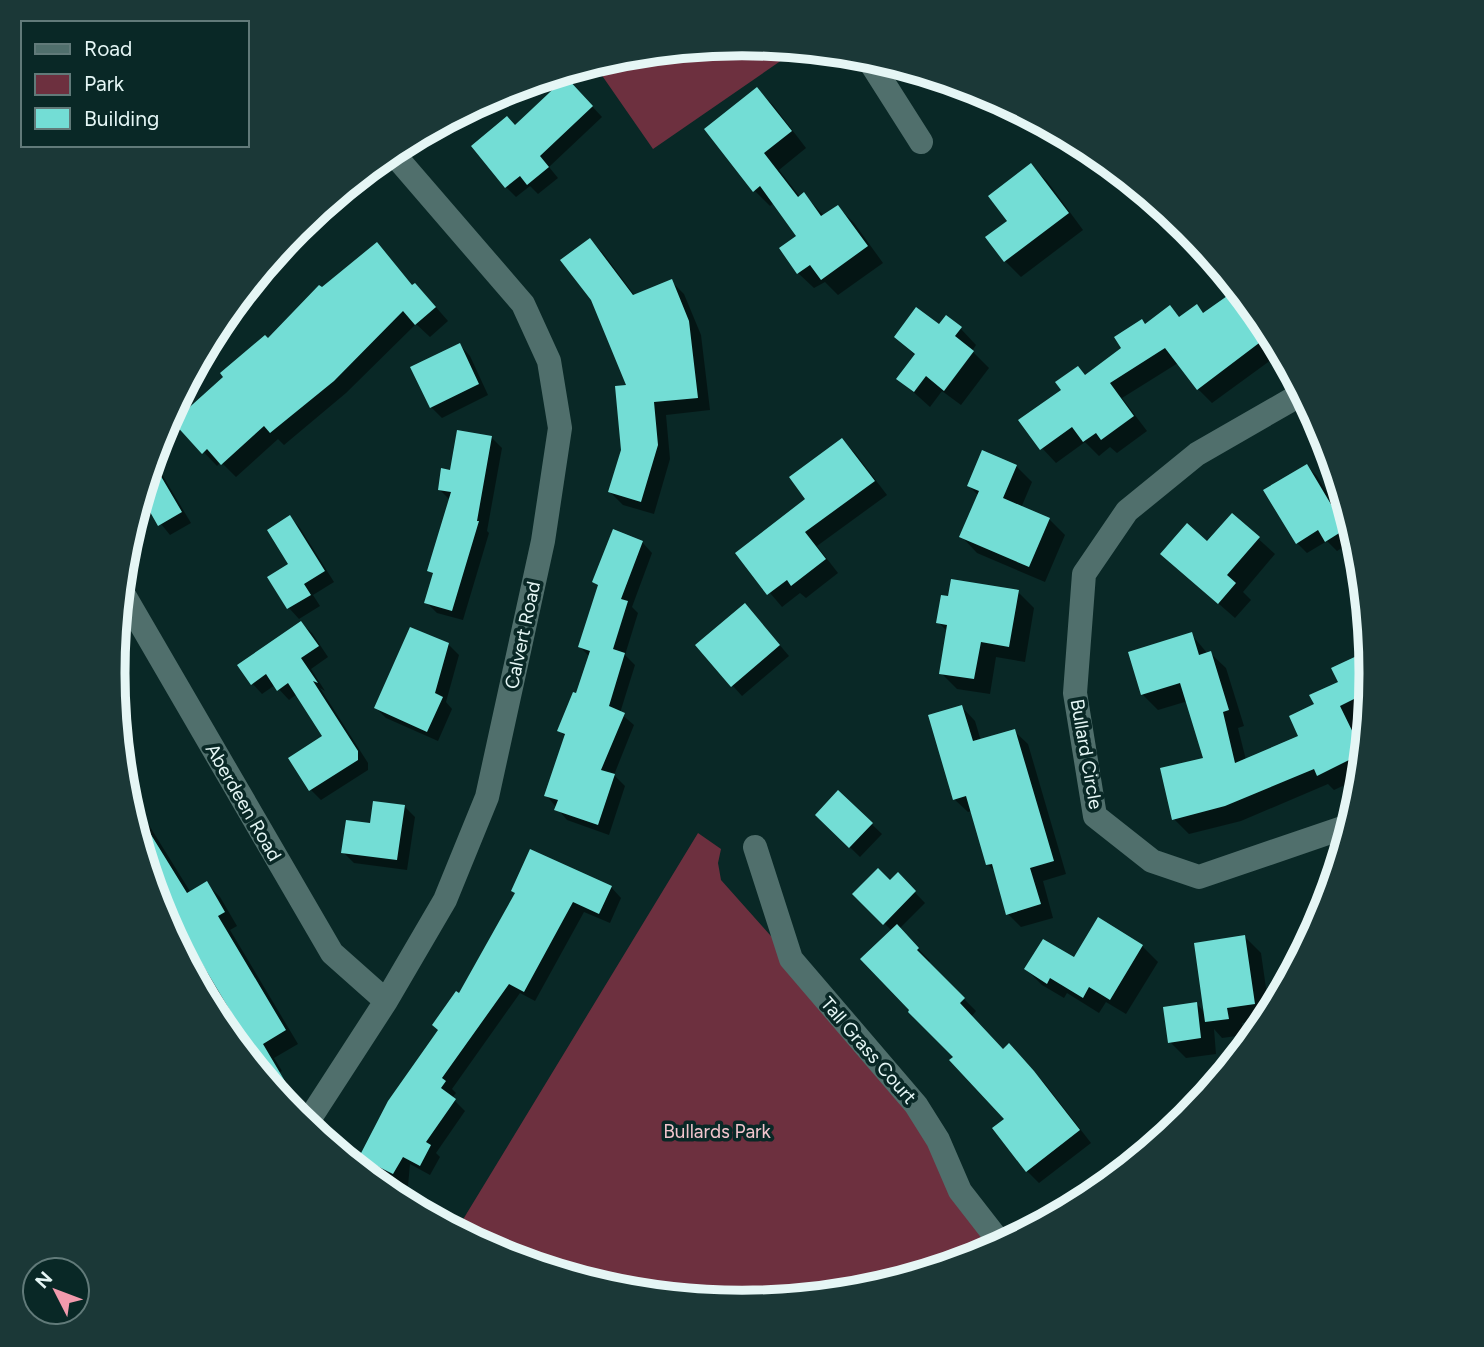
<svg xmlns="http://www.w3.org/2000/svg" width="1484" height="1347" font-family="Figtree,sans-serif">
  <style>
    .green { fill: #6d303f }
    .shadow { fill: #0007 }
    .building { fill: #73ddd5 }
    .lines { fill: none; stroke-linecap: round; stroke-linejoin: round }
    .street { stroke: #506f6c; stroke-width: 24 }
    .labels { text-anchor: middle; stroke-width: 7; stroke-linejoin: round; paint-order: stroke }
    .street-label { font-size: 19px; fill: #e5f6f5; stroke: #092826 }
    .park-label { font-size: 19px; fill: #f2c5cd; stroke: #092826 }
    .rim { fill: none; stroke: #e5f6f5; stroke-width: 9 }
  </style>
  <rect width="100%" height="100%" fill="#092826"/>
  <path class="green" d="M742 44 798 49 653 149 594 64 620 56Z
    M698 833 721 849 718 863 721 880 910 1092 1001 1233 974 1258 864 1291 742 1303 619 1291 501 1255 456 1231Z"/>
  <path class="shadow" d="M757 89 773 105 806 148 779 170 800 197 804 194 824 216 838 207 854 223 883 263 838 295 825 282 814 288 798 273V237L774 203 770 206 754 190Z
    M577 90 602 117 549 167 558 178 538 194 530 186 516 197 506 187 515 127Z
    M1031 166 1047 181 1083 230 1021 277 1005 261 1009 221Z
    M590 240 603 253 635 296 671 281 684 294 701 335 710 410 666 415 670 459 654 514 623 505 610 492 623 450 628 387Z
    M1238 290 1266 324 1285 359 1280 362 1275 357 1212 403 1198 389 1178 363 1122 398 1147 431 1117 453 1110 447 1099 456 1085 442 1056 463 1042 448 1086 377 1123 348 1146 326 1204 314Z
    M428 298 448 321 430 337 416 324 346 393 284 445 278 439 236 477 221 462 217 466 175 422 268 340Z
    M939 327 961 329 976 345 972 351 989 368 961 405 942 391 930 407 899 379 916 356 896 337Z
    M460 345 470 356 488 395 442 418 431 407Z
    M491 437 502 448 487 531 489 533 463 620 437 613 426 602 434 575 429 570 450 500 440 490 451 472Z
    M842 440 855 453 887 495 817 546 838 573 806 598 800 593 782 607 737 554 808 499Z
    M152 458 191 523 170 535 140 498Z
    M1016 466 1032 482 1021 508 1049 519 1065 535 1045 582 977 553 962 537 979 496 969 486Z
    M1307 466 1317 476 1338 511 1346 507 1356 539 1337 551 1327 541 1307 553 1297 543Z
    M1232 515 1275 554 1243 592 1251 600 1235 618 1162 554 1207 543Z
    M290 517 300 528 334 582 313 595 320 606 299 619 289 608 270 578 290 565Z
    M642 542 652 553 632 607 638 613 625 655 635 665 620 713 634 725 614 775 625 786 609 835 567 820 546 795 566 737 559 730 577 696 590 657 580 647 599 587 594 582Z
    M1018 592 1034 608 1025 662 996 657 990 694 957 689 941 673 948 632 938 622Z
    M755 616 789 656 742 696 732 685Z
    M301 623 312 633 328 657 311 669 325 691 320 688 368 763V770L321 800 311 790 290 758 324 737 297 694 289 700 275 685 262 694 252 683Z
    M1191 634 1208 654 1210 653 1226 668 1244 726 1238 728 1246 760 1301 737 1316 705 1340 683 1360 656 1371 667 1372 674 1368 715 1354 722 1365 743 1362 777 1334 790 1328 784 1241 821 1189 834 1174 819 1205 759 1188 701 1158 710 1143 695 1130 653Z
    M448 644 459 655 446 702 452 709 438 741 386 718 376 708Z
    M962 707 975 721 981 741 1014 731 1028 744 1066 874 1043 881 1053 918 1021 927 1008 914 996 872 988 865 972 811 968 812 954 799Z
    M839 793 882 834 860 857 817 815Z
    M404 806 415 817 407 870 354 863 343 852 372 825Z
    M134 809 147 822 191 893 207 884 220 897 237 926 230 930 298 1044 274 1058 282 1071 266 1081 218 1023 233 1012 196 950 182 936 160 897 156 900 129 812Z
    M898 875 925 903 899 929 930 961 928 963 976 1011 971 1017 1004 1051 1021 1058 1046 1085 1091 1143 1039 1183 1027 1171 1007 1119 955 1057 892 931 855 894 890 883Z
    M611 887 621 898 610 923 584 912 535 1001 520 993 452 1089 456 1093 452 1098 465 1111 436 1153 440 1157 430 1175 410 1164 408 1186 372 1167 361 1156 440 1030 516 894Z
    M1330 894 1324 915 1321 920 1313 902Z
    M1099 920 1142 946 1158 962 1126 1014 1106 1002 1099 1013 1067 993 1064 998 1042 985 1026 969 1074 960Z
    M1245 937 1261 953 1270 1016 1267 1020 1242 1023 1244 1035 1222 1038 1214 1029 1216 1054 1186 1058 1170 1042 1197 1004 1205 1013Z
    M1303 954 1298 963 1295 957Z"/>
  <path class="building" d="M566 77 593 106 540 156 549 167 527 185 520 176 505 188 471 146 507 116 515 125Z
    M757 87 792 131 764 153 798 197 804 192 821 216 838 205 868 246 821 280 810 265 797 274 779 248 796 236 760 186 753 192 704 129Z
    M1031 163 1069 213 1004 262 985 237 1007 221 988 196Z
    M590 238 633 295 672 279 689 321 698 398 654 402 658 445 641 502 608 492 621 450 615 386 626 385 591 300 560 260Z
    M377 242 412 285 415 283 436 307 415 325 403 311 334 381 270 433 264 426 221 465 207 449 202 454 173 422 223 377 220 373 265 335 268 338 319 285 322 287Z
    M1237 289 1266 324 1271 334 1197 390 1165 348 1110 383 1134 416 1101 440 1096 433 1083 442 1072 427 1040 450 1018 420 1061 390 1055 382 1078 366 1085 375 1121 348 1114 337 1142 319 1145 324 1170 305 1179 317 1197 304 1203 313Z
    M916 307 939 324 946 315 962 327 955 336 974 351 944 391 926 376 914 392 896 379 915 354 894 337Z
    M460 343 479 384 430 408 410 367Z
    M457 430 492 436 477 521H479L452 611 424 603 433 573 427 571 451 492 438 490 441 468 450 470Z
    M842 438 875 481 805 532 826 559 791 586 787 580 767 595 735 553 805 499 789 477Z
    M982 450 1017 465 1003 498 1050 518 1029 567 959 537 979 491 967 486Z
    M152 461 182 512 158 526 141 496Z
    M1307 464 1335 511 1346 505 1352 525 1325 542 1318 530 1296 544 1263 490Z
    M1232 513 1260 537 1227 575 1236 583 1218 604 1160 554 1187 523 1207 541Z
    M290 515 325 571 304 584 311 595 287 609 267 577 288 564 267 530Z
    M613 529 643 541 621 599 628 601 613 649 625 653 609 706 625 713 601 770 615 774 598 825 554 810 558 800 544 796 565 734 557 731 573 692 576 693 590 651 578 647 598 585 592 582Z
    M951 579 1019 590 1009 647 981 642 974 679 939 674 947 625 936 623 941 595 948 596Z
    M745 603 780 645 731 687 695 645Z
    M301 621 319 646 301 658 318 683 313 681 358 751V760L309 791 288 758 322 736 288 683 277 691 266 674 251 685 237 665Z
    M410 627 449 643 435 693 443 697 427 732 374 708Z
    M1192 632 1199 655 1211 651 1229 710 1223 712 1235 763 1298 736 1289 716 1314 704 1309 695 1338 682 1331 668 1361 654 1372 676 1370 691 1340 706 1363 753 1317 776 1314 769 1225 806 1172 820 1160 768 1203 758 1180 683 1141 695 1128 652Z
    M962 705 973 741 1015 729 1054 861 1030 868 1041 904 1006 915 992 864 986 865 966 796 953 800 928 715Z
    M838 790 873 823 849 848 815 815Z
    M373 801 405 805 397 860 341 853 346 820 370 823Z
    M137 812 187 893 207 881 225 912 218 916 286 1030 263 1044 289 1088 278 1096 217 1020 231 1012 185 935 181 938 152 887 130 815Z
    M530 849 612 886 599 914 573 902 524 992 509 984 442 1078 446 1081 441 1088 456 1099 426 1142 431 1145 420 1166 403 1157 393 1174 359 1157 388 1101 438 1030 432 1025 456 991 459 993 515 893 511 891Z
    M878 868 890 880 898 872 916 891 883 925 852 894Z
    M1098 917 1143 945 1110 1000 1089 987 1083 998 1050 978 1047 984 1024 969 1043 939 1074 957Z
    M897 924 919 948 917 950 965 998 960 1003 1003 1049 1009 1043 1034 1071 1080 1130 1026 1172 992 1128 1004 1119 949 1060 953 1057 908 1012 909 1010 860 959Z
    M1245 935 1255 1004 1227 1008 1229 1019 1205 1022 1194 943Z
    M1197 1002 1201 1038 1168 1043 1163 1007Z"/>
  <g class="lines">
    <path class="street" d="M867 57 921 142
      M286 241 394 149
      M1303 393 1197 454 1127 511 1084 574 1075 693 1095 816 1152 861 1199 877 1351 825
      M121 590 332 953 386 1001
      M755 847 791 959 916 1105 938 1140 960 1191 1002 1245
      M305 1126 386 1001 445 900 487 797 543 541 560 428 549 361 523 304 391 151"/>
  </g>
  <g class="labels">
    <g class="street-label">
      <text transform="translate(522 635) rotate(-78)" y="7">Calvert Road</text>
      <text transform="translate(1087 754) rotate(80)" y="7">Bullard Circle</text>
      <text transform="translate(244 802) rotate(60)" y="7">Aberdeen Road</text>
      <text transform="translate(869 1050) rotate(49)" y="7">Tall Grass Court</text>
    </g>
    <g class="park-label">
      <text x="717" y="1138">Bullards Park</text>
    </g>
  </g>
  <path d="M0 0H1484V1347H0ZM125 673a617 617 0 1 1 1234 0a617 617 0 1 1-1234 0Z" fill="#1b3837" fill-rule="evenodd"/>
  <path class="rim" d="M125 673a617 617 0 1 1 1234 0a617 617 0 1 1-1234 0Z"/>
  <rect x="21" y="21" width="228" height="126" fill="#092826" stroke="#617a79" stroke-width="2"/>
  <rect x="35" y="44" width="35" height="10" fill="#506f6c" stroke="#617a79" stroke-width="2"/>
  <text x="84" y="56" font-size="21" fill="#e5f6f5">Road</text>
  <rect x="35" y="74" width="35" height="21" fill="#6d303f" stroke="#617a79" stroke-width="2"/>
  <text x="84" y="91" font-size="21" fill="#e5f6f5">Park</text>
  <rect x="35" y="108" width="35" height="21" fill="#73ddd5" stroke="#617a79" stroke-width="2"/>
  <text x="84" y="126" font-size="21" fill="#e5f6f5">Building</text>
  <g transform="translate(56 1291) rotate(312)"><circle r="33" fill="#092826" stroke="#617a79" stroke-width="2"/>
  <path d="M0-5L12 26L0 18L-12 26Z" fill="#f29aad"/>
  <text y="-10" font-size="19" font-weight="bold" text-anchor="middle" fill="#e5f6f5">N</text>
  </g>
</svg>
